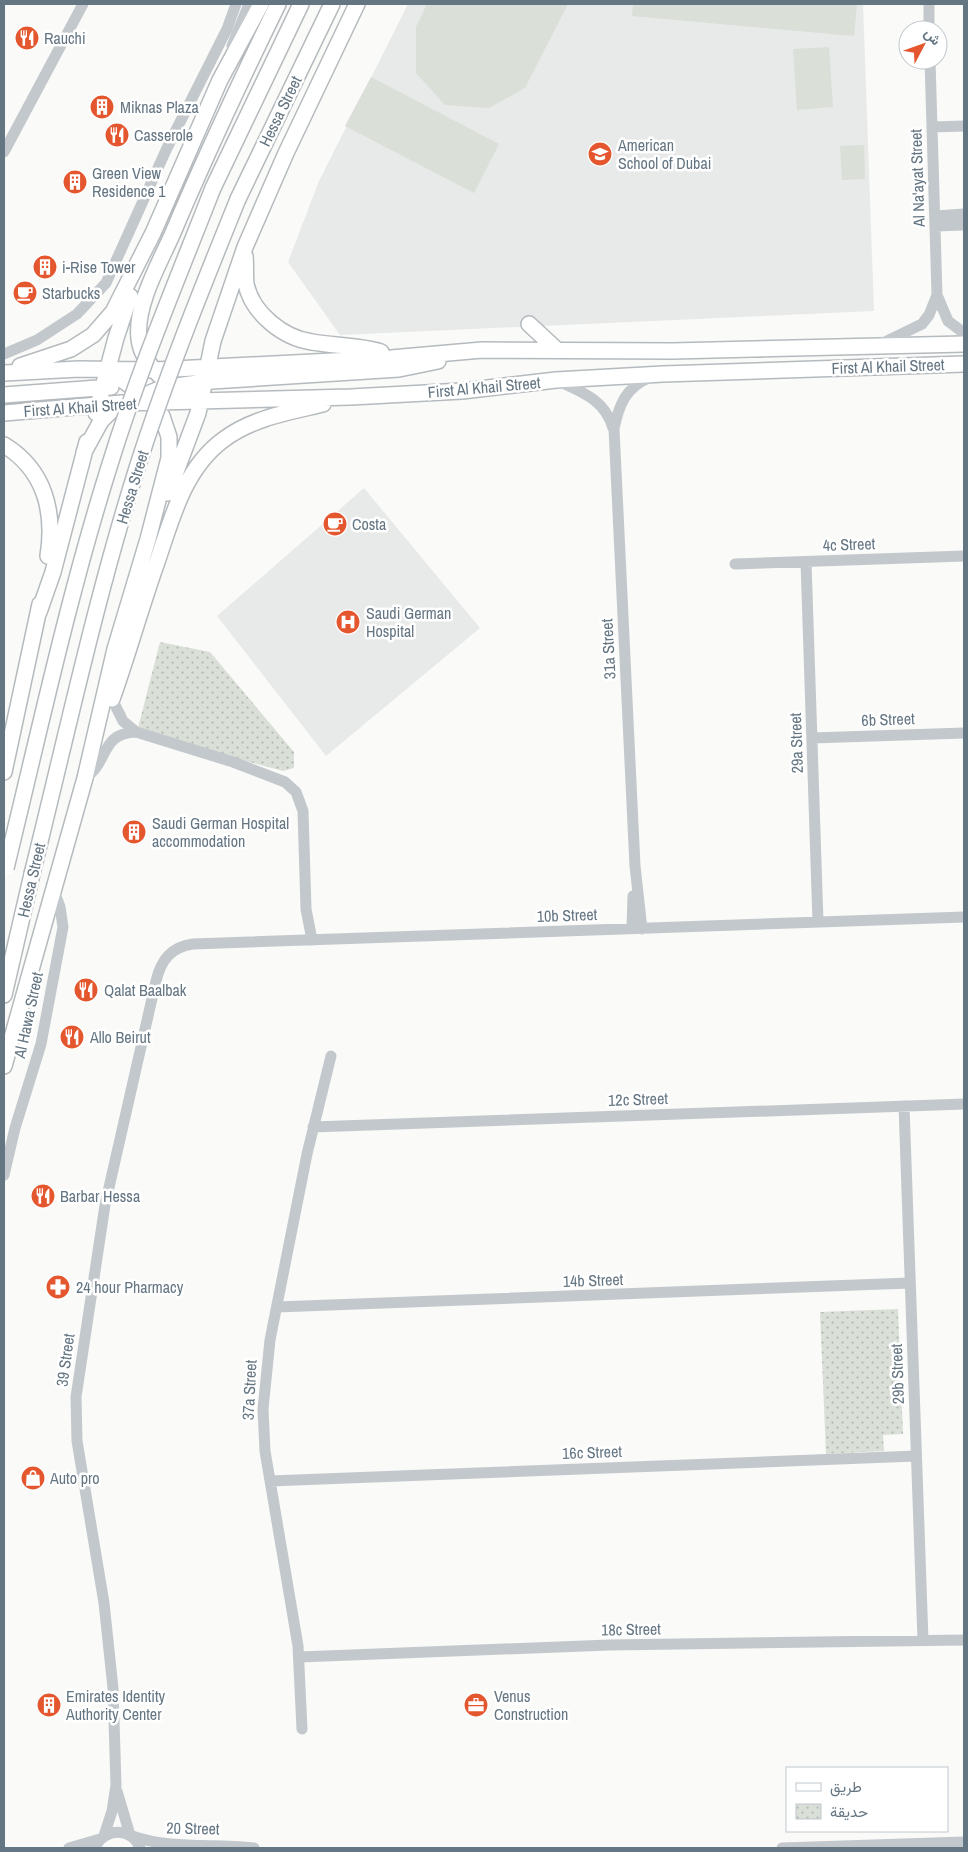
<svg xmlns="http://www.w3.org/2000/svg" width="968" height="1852" font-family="'Archivo Narrow',Vazirmatn,sans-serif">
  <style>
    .built { fill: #e8e9e9 }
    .park { fill: url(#park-dots) }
    .pitch { fill: #dadfd7 }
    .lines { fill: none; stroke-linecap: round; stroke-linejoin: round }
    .major-casing { stroke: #b5babe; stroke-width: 18 }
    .minor { stroke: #c3c8cc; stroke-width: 11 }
    .major { stroke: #fff; stroke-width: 15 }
    .major-bridge-casing { stroke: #b5babe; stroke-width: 18; stroke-linecap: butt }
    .major-bridge { stroke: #fff; stroke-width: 15 }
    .labels { text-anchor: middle; stroke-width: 5; stroke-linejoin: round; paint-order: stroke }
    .poi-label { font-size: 16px; fill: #657683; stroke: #fff; text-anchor: start }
    .street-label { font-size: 16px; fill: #657683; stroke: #fff }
  </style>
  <defs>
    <pattern id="park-dots" width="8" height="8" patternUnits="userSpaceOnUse" patternTransform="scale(1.25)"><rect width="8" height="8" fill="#dadfd7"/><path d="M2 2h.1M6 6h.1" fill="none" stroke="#b4b9b4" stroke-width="1.8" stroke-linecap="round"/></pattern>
  </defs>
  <rect width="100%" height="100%" fill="#fafaf8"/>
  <path class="built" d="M408 4H863L874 311 340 335 288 262 319 181Z
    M364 488 480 628 326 756 217 616Z"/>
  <path class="park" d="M160 642 210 652 294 752V768L283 771 137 732Z
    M898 1309 903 1434 883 1435 884 1451 826 1454 820 1312Z"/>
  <path class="pitch" d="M427 4H568L525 88 489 108 445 105 416 73V27Z
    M633 4H857L854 36 632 16Z
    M829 47 833 107 797 110 793 49Z
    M371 77 499 144 474 193 345 126Z
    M864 145 865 179 842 180 840 146Z"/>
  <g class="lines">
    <defs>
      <path id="major" d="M213 188 301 4
        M238 199 332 4
        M245 256C246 265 245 275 246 284 252 313 283 338 312 342 334 346 359 345 381 352
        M529 324 557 350
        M20 366 71 349 93 335 113 312 153 233 220 80 261 4
        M4 373 79 369 155 370 391 358 482 350 673 351 964 344
        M4 395 111 387
        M196 399C172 390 141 365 139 338 135 306 159 264 172 235 205 157 241 80 278 4
        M4 413 122 403 351 397 462 391 556 380 663 374 964 364
        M96 413 116 338 130 296
        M4 445C45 470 55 512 48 556
        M84 452 101 421 114 408 162 388 212 381 399 369 438 361
        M168 493 198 413 213 341 245 247 286 153 357 4
        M39 612 53 572 87 442
        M112 699C128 654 141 607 157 562 172 518 184 469 223 440 252 418 289 412 323 404
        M4 772 40 604
        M4 995 32 874
        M4 1066 85 778 115 649 148 539 169 458V437L162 416 143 395 118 377 106 372"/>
    </defs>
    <use href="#major" class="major-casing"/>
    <path class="minor" d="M929 4V30
      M232 46 249 4
      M930 60 937 295 948 321 964 333
      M932 127 964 126
      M4 152 83 4
      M935 216 964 214
      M935 226 964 225
      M881 344 922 324 929 315 937 295
      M4 354 37 340 77 314 106 283 167 148 227 29 236 4
      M558 381C582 392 605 400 613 428
      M806 562 818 922
      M735 564 964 556
      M112 699 123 721 136 732 233 762 285 782 296 792 303 811 306 909 312 940
      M812 738 964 733
      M85 778C109 763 100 733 136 732
      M632 929 633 896
      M642 929 635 866 614 429C619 404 626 387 651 377
      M904 1106 923 1640
      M313 1127 964 1104
      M4 1175 15 1128 41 1044 63 927 60 907 54 891
      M277 1307 910 1283
      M270 1481 916 1456
      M300 1657 609 1645 964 1640
      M302 1729 298 1646 265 1451 263 1409 270 1340 307 1154 331 1056
      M117 1791 130 1835
      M104 1836 112 1811 116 1785 113 1688 104 1603 77 1441 76 1397 105 1205 156 981C161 960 171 947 193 944L964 917
      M132 1836C172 1850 213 1843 254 1848
      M69 1848 100 1839
      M95 1848C104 1827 132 1827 140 1848
      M782 1848 964 1842"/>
    <use href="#major" class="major"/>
    <defs>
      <path id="major-bridge" d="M6 868C39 733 68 597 110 464 139 370 177 280 213 188
        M32 874C66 738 95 601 137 468 166 377 202 288 238 199"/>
    </defs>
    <use href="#major-bridge" class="major-bridge-casing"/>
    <use href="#major-bridge" class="major-bridge"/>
  </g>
  <defs>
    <symbol id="restaurant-disc" viewBox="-11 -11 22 22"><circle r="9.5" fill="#e4572e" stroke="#fff"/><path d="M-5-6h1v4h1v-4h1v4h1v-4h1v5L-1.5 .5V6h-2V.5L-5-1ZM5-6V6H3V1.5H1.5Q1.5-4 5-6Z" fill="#fff"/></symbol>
    <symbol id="building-disc" viewBox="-11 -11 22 22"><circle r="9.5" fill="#e4572e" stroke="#fff"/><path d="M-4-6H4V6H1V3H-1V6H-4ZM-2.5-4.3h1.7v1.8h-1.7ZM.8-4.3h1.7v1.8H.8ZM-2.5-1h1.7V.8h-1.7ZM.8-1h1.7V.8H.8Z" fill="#fff"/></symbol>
    <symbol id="school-disc" viewBox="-11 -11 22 22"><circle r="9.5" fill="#e4572e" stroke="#fff"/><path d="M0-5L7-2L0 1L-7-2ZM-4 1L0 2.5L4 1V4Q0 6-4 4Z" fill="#fff"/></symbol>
    <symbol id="cafe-disc" viewBox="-11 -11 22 22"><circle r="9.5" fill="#e4572e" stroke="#fff"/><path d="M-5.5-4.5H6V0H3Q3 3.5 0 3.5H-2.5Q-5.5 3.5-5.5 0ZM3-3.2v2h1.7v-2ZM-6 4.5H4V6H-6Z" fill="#fff"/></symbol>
    <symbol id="hospital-disc" viewBox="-11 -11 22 22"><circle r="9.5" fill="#e4572e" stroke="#fff"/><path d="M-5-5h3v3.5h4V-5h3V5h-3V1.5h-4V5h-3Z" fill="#fff"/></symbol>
    <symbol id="pharmacy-disc" viewBox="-11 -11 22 22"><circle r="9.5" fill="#e4572e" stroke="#fff"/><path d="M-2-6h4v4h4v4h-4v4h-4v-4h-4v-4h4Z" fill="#fff"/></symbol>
    <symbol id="shop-disc" viewBox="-11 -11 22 22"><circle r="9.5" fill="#e4572e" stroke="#fff"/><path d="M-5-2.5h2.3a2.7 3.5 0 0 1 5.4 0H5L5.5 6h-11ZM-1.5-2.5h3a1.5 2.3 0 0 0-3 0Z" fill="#fff"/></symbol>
    <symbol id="office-disc" viewBox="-11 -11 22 22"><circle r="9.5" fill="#e4572e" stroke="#fff"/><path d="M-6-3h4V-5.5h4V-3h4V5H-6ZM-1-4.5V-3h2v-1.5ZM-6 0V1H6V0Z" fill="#fff"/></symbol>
  </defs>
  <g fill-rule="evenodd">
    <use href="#restaurant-disc" x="13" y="24" width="28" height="28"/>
    <use href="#building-disc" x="88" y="93" width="28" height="28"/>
    <use href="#restaurant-disc" x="103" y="121" width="28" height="28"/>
    <use href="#school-disc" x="586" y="140" width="28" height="28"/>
    <use href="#building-disc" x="61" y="168" width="28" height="28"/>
    <use href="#building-disc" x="31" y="253" width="28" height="28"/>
    <use href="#cafe-disc" x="11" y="279" width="28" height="28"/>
    <use href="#cafe-disc" x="321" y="510" width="28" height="28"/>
    <use href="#hospital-disc" x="334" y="608" width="28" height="28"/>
    <use href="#building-disc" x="120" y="818" width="28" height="28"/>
    <use href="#restaurant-disc" x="72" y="976" width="28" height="28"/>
    <use href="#restaurant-disc" x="58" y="1023" width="28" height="28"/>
    <use href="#restaurant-disc" x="29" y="1182" width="28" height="28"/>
    <use href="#pharmacy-disc" x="44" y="1273" width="28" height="28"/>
    <use href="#shop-disc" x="19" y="1464" width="28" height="28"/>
    <use href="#building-disc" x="35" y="1691" width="28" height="28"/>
    <use href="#office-disc" x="462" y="1691" width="28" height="28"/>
  </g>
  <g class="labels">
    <g class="poi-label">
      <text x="44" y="44">Rauchi</text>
      <text x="120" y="113">Miknas Plaza</text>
      <text x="134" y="141">Casserole</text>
      <text x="618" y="151">American<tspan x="618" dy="18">School of Dubai</tspan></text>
      <text x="92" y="179">Green View<tspan x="92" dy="18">Residence 1</tspan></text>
      <text x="62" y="273">i-Rise Tower</text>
      <text x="42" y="299">Starbucks</text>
      <text x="352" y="530">Costa</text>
      <text x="366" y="619">Saudi German<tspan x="366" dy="18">Hospital</tspan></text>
      <text x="152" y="829">Saudi German Hospital<tspan x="152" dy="18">accommodation</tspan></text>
      <text x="104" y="996">Qalat Baalbak</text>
      <text x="90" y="1043">Allo Beirut</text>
      <text x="60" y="1202">Barbar Hessa</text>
      <text x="76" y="1293">24 hour Pharmacy</text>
      <text x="50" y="1484">Auto pro</text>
      <text x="66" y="1702">Emirates Identity<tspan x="66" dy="18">Authority Center</tspan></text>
      <text x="494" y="1702">Venus<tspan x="494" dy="18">Construction</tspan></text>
    </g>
    <g class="street-label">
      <text transform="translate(280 111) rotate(-64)" y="6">Hessa Street</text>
      <text transform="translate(917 178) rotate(-92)" y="6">Al Na'ayat Street</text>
      <text transform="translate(888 366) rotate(-2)" y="6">First Al Khail Street</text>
      <text transform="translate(484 387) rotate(-5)" y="6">First Al Khail Street</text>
      <text transform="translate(80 407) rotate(-4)" y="6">First Al Khail Street</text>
      <text transform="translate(132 487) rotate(-73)" y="6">Hessa Street</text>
      <text transform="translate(849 544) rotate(-2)" y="6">4c Street</text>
      <text transform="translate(608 649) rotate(-93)" y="6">31a Street</text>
      <text transform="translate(888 719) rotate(-2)" y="6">6b Street</text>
      <text transform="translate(796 743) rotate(-92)" y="6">29a Street</text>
      <text transform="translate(31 880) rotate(-77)" y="6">Hessa Street</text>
      <text transform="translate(567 915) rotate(-2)" y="6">10b Street</text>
      <text transform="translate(28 1015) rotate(-78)" y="6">Al Hawa Street</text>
      <text transform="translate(638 1099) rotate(-2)" y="6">12c Street</text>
      <text transform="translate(593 1280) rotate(-2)" y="6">14b Street</text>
      <text transform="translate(65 1360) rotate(-82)" y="6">39 Street</text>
      <text transform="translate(897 1374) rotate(-92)" y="6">29b Street</text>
      <text transform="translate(249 1390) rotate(-87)" y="6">37a Street</text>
      <text transform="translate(592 1452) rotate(-2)" y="6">16c Street</text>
      <text transform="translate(631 1629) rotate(-1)" y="6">18c Street</text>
      <text transform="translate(193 1828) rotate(1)" y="6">20 Street</text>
    </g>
  </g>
  <rect width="968" height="1852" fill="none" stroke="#657683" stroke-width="10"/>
  <rect x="786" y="1767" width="162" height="65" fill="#ffffff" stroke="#c1c8cd"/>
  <rect x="796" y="1783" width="25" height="8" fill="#ffffff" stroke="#c1c8cd"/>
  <text x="830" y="1792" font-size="15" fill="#657683">طريق</text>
  <rect x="796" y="1804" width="25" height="15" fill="url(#park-dots)" stroke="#c1c8cd"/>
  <text x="830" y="1817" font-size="15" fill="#657683">حديقة</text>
  <g transform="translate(923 45) rotate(49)"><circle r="24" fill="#ffffff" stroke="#c1c8cd"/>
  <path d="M0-4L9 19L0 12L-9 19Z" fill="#e4572e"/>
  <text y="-8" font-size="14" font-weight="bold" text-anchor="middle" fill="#657683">ش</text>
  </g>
</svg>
